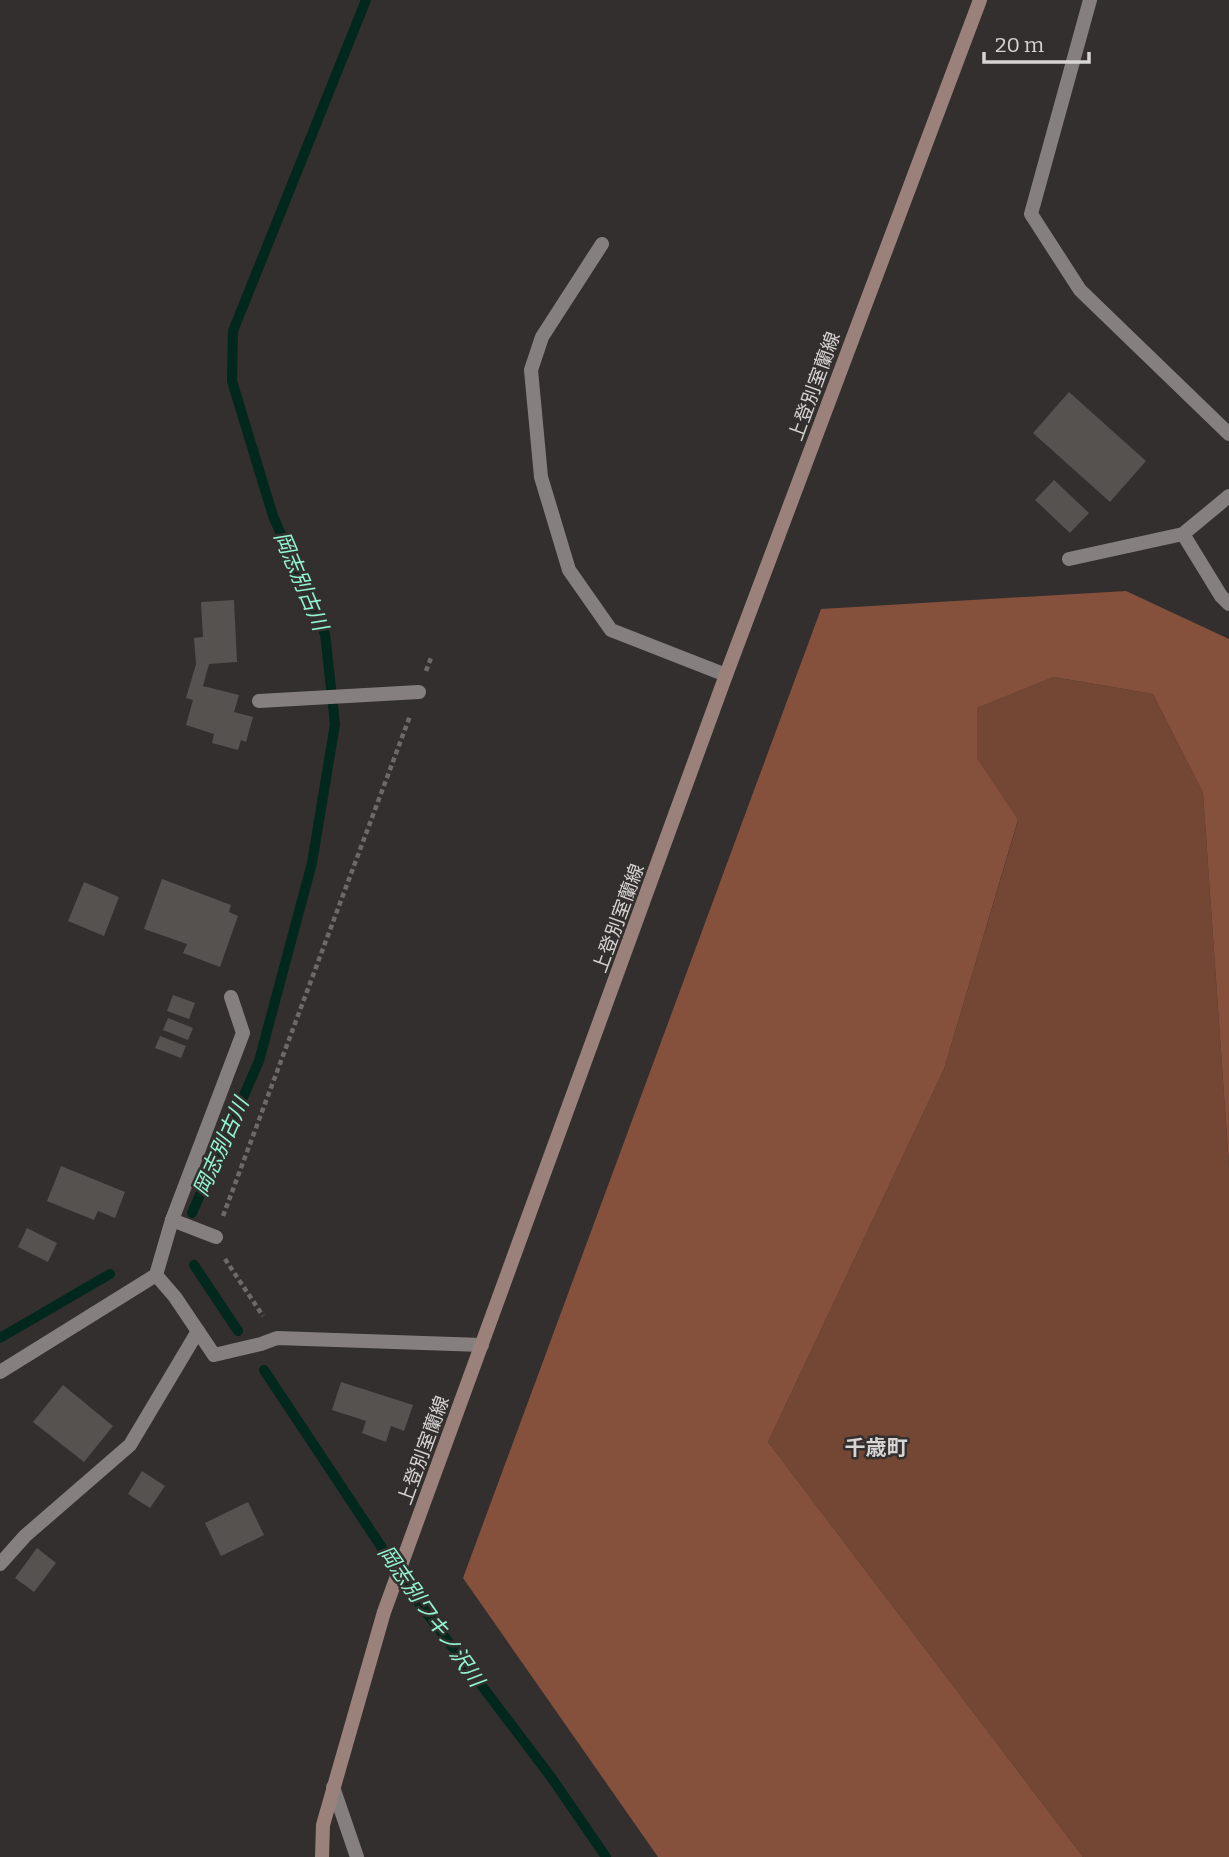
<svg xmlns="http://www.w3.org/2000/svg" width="1229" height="1857" font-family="Bitter,'Noto Sans JP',serif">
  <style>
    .green { fill: #744634 }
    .forest { fill: #85513d }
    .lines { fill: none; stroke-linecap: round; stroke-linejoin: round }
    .stream { stroke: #02271c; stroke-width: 10 }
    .building { fill: #565250 }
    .path { stroke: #6c6968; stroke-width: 4.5; stroke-dasharray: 5 3.5; stroke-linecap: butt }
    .service { stroke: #85807f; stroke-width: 14 }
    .minor { stroke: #85807f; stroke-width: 14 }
    .secondary { stroke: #9a827a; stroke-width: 14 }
    .labels { text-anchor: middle; stroke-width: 5; stroke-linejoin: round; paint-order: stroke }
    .street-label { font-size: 19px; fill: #d7d5d4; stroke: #332f2e }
    .water-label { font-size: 21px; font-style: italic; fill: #92f6d3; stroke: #332f2e }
    .neighbourhood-label { font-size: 21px; font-weight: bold; fill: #d7d5d4; stroke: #332f2e }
  </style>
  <rect width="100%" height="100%" fill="#332f2e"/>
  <path class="green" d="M1054 677 1153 694 1203 793 1229 1166V1857H1083L768 1442 944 1069 1018 821 977 758V708Z"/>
  <path class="forest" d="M1126 591 1229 639V1166L1203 793 1153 694 1054 677 977 708V758L1018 820 944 1069 768 1442 1083 1857H658L463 1578 821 609Z"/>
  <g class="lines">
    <path class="stream" d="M192 1213 259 1061 312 863 335 724 325 634 273 516 232 381 233 331 366 0
      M194 1265 238 1331
      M0 1338 110 1274
      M264 1370 416 1599 551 1777 606 1857"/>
  </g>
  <path class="building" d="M1069 392 1146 461 1110 502 1033 433Z
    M1054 480 1089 513 1070 533 1035 500Z
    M234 600 237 662 209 664 203 686 239 695 234 712 253 717 246 742 241 740 238 750 212 743 214 734 186 725 193 700 186 698 196 664 194 638 203 637 201 602Z
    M162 879 231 905 229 912 238 916 220 967 183 953 187 944 144 929Z
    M84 882 119 897 104 936 68 921Z
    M173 995 195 1003 189 1019 167 1011Z
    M168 1018 193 1028 188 1040 163 1030Z
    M160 1036 186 1046 181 1058 155 1048Z
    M61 1166 125 1192 115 1218 98 1211 94 1220 47 1201Z
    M27 1228 57 1243 48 1262 18 1247Z
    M341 1382 413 1405 404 1431 391 1426 386 1442 362 1433 366 1421 332 1410Z
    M63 1385 113 1426 84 1462 33 1422Z
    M142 1471 165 1486 150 1508 128 1494Z
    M248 1502 264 1535 221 1556 205 1523Z
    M37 1548 56 1563 34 1592 15 1578Z"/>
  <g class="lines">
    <path class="path" d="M426 671 431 658
      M223 1216 410 716
      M225 1259 263 1316"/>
    <path class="service" d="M1090 0 1031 214 1080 290 1229 434
      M602 244 542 337 531 370 541 477 569 570 611 630 726 675
      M1229 496 1183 534 1221 596 1229 604
      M1069 559 1183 534
      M259 701 419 692
      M172 1220 216 1237
      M0 1564 25 1536 130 1445 198 1331"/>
    <path class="minor" d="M156 1275 172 1220 243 1033 231 997
      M0 1372 156 1275 175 1297 214 1355 261 1344 277 1338 482 1345
      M333 1787 357 1857"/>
    <path class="secondary" d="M322 1857 323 1825 384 1612 726 675 980 0"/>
  </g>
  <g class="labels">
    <g class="street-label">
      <text transform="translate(814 386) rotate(-70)" y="7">上登別室蘭線</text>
      <text transform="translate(618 918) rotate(-70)" y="7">上登別室蘭線</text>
      <text transform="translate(423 1450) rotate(-70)" y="7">上登別室蘭線</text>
    </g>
    <g class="water-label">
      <text transform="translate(301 581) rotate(67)" y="7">岡志別古川</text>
      <text transform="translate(221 1147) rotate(-66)" y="7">岡志別古川</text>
      <text transform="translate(431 1616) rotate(55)" y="7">岡志別ワキノ沢川</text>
    </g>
    <g class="neighbourhood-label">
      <text x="876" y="1455">千歳町</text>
    </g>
  </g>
  <path d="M984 52v10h105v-10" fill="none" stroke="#d7d5d4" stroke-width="3.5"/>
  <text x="995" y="52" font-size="21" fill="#d7d5d4" stroke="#332f2e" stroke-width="5" paint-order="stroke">20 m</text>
</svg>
